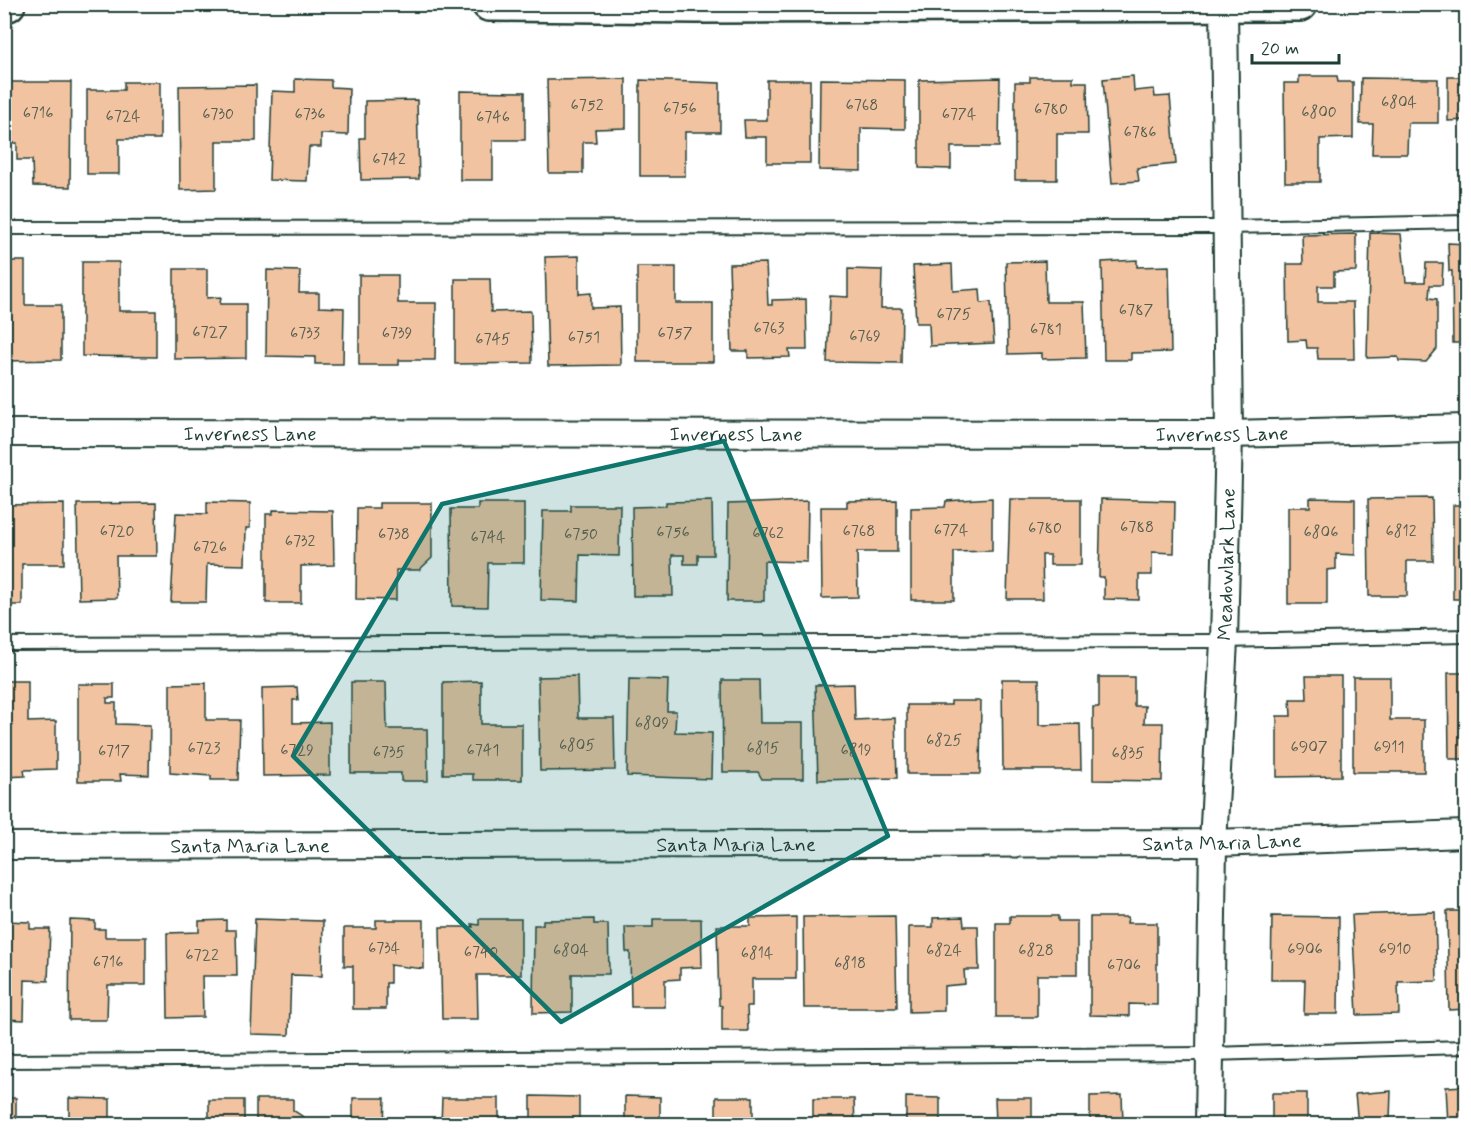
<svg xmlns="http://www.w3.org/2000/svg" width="1471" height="1129" font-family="Mynerve,sans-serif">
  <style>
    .building { fill: #f2c3a1; stroke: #1f3d34; stroke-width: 1.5 }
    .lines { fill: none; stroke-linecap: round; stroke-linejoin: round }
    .lane-casing { stroke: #1f3d34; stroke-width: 16 }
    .street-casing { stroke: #1f3d34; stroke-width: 30 }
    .secondary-casing { stroke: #1f3d34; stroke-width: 38 }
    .lane { stroke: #fff; stroke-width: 12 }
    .street { stroke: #fff; stroke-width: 26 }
    .secondary { stroke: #fff; stroke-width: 33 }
    .marked { fill: #0f766e; fill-opacity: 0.2; stroke: #0f766e; stroke-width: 4.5; stroke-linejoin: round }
    .labels { text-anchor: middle; stroke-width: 4.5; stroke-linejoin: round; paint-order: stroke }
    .number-label { font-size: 16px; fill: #545e4f }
    .street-label { font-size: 20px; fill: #1f3d34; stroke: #fff }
  </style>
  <rect width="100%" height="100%" fill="#fff"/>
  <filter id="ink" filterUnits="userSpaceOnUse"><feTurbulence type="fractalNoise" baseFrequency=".0167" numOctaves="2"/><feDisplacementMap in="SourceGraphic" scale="12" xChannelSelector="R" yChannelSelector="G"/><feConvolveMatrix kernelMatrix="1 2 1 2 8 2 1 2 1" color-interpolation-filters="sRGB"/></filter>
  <g filter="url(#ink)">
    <path class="building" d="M1133 76 1134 91 1154 89 1155 97 1170 96 1176 164 1137 168 1139 181 1112 183 1103 79Z
      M1299 76H1337L1338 82H1353V138L1320 139V182H1285L1284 83H1299Z
      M1030 77H1073V82H1087L1088 134H1057V180H1015V82H1030Z
      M1448 77H1466V120L1448 121Z
      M1000 78 999 147H951V169L919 168V80Z
      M1361 78 1438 79V123H1408L1407 154H1372L1373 124H1360Z
      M295 79 331 80V87L349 88 348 135 321 134V147H309L307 181 269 180 272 91 295 92Z
      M626 79V128L595 129 596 142H583V173H549L547 80Z
      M820 79 905 80V129L861 128V171L819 170Z
      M640 80 720 83V132H685V176H640Z
      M767 80H810V163H767V137H745L744 120H767Z
      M4 82H71L70 187 33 186 32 160H17V143H4Z
      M124 82H160V139H119V174H87V90H124Z
      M256 85V141H216V189L180 190 179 86Z
      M460 91 525 92V140H493V180H460Z
      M417 100 419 179 361 180 360 138H365V101Z
      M1370 233 1401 234 1406 282H1425L1426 263H1443L1442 285H1430L1429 298 1437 299V349L1426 362 1399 361 1398 357 1367 358Z
      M1356 234V271L1334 272V286H1318V302H1353L1354 359H1318L1317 348H1307L1306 340 1288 341 1287 264H1303L1302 235Z
      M1448 243 1466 244V343H1453L1452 271H1449Z
      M579 256V294L591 293V308L620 307 621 365 548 366 545 257Z
      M1137 260V267L1169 266 1171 352 1131 353V360H1104L1102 262Z
      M4 261H25V305H61V360L4 361Z
      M1045 261 1046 302H1084L1086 358 1042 359V353L1008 354 1006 262Z
      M82 262H119V311H156V357L82 356Z
      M766 263 768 305H772V300L806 299 807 350H789L790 357 748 358V351H732L729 264Z
      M952 264 953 291 980 289 981 303 991 302 994 343 930 346 929 323H916L913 266Z
      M637 267H676V303H713V362H637Z
      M174 269H207V298L221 297 220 304H246V358L174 359Z
      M848 269 882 270 881 308H902L901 363 827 362 830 296 848 297Z
      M267 270 300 271 299 293H319V307L344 308 343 364H315V357L266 356Z
      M359 275H398V303H436L435 360H399V365H359Z
      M455 279H490L491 312 531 311 532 363 455 364Z
      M992 498V551L954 552V600H911V508L945 507 946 501Z
      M1310 498 1355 499V555L1336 554V569L1327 570V604H1288V507H1310Z
      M1432 498 1433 561H1407V596H1369L1368 499Z
      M1010 499H1081V565H1050V555H1042L1043 599H1007Z
      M1101 499 1175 501 1174 553 1152 552V575H1139V600L1104 599V577H1099Z
      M897 500V552H857L858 597 822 598 821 507H847V501Z
      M712 501 713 555H698V564H684V555H672L673 596H633L632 507 666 506V502Z
      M808 501 807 562 764 561V601H727L728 504Z
      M207 502 250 503V528H246L245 565 207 564 206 602H171L176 513 207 514Z
      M156 503 157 556H116L117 598 79 599 77 504Z
      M379 503H432V558L419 570H396V600L356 599 357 508H379Z
      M478 503H524V563H488L487 607 452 606 451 509H478Z
      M64 504V564H22V605H4V505Z
      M571 505H620L619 556 580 555 579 601 541 600 543 511H571Z
      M1453 505H1466V599H1453Z
      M273 510 333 511 334 565 301 566V603H266V514H273Z
      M1448 673H1466V759H1449Z
      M577 676 578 718H614L615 770 540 771 538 677Z
      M1306 676H1341V776L1277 777V716H1291L1290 699H1307Z
      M1099 677H1134V706H1145L1144 723H1163L1162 781 1093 780V707H1099Z
      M1353 677H1390V720H1424V772H1353Z
      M629 679 668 680 667 711H676L675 732 712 733 711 779 627 776Z
      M1002 679H1039V725L1080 724 1081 770H1003Z
      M722 680H759L760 723H803V779H762L758 772H723Z
      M4 681H28V722L56 721V769L24 770 25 776 4 777Z
      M481 681V724H522V780H473V774H443V682Z
      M351 682H386L387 729H427L428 781H401V773H351Z
      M206 683V720H240L238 780H211V776L170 773V684Z
      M78 684H114V698H107V703H116V724L150 725 149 775 120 774 121 781H78Z
      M854 684 855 720 895 718 897 778 818 780 815 685Z
      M297 687 298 700H293V723L330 722V775L263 776 262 688Z
      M951 701H981L980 774H907V705H951Z
      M1447 911H1466V1009L1449 1010Z
      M1435 912 1437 981 1398 982 1399 1014 1357 1015 1352 915Z
      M895 916 897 1008H804L803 917Z
      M1010 916H1058V921H1077V975H1037V1017H996V923H1010Z
      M1272 916 1339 917 1338 1014H1304L1305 980H1271Z
      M796 917V979H752V1006H747L748 1031H722V1006L719 1005 717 926H750V918Z
      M963 917 964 926H978L979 970H964L965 984 944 986V1011L909 1012V927H933V918Z
      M1090 917H1128L1127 923H1157V1005L1129 1004V1016L1090 1015Z
      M255 919 323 921 322 976 291 975 289 1035 251 1034Z
      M479 919H521V975H477L478 1019H442L440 927H473L472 924 479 925Z
      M594 919V924H608L609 974H572V1012L533 1013 534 925H543V920Z
      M653 919H701L702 967 680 968V979L665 980V1007H631L630 952H626L625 927H653Z
      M70 920 95 921V929H105V937H146V985H108L107 1020H69Z
      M226 920V930H236L237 976H202L203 1017 168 1018 167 933 199 932V921Z
      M376 920H424V969L390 965V983H386V1009H353V966H344V928H376Z
      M4 921 30 922V929H50L48 981 25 980 24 1020 4 1019Z
      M1466 1086V1124H1448L1446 1087Z
      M1391 1091 1390 1120 1422 1117 1423 1124H1358L1355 1094Z
      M1272 1093H1307V1124H1272Z
      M1122 1095 1123 1124H1090V1096Z
      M531 1096 579 1097V1124H531Z
      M625 1096 660 1097V1124H625Z
      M716 1097H753V1124H716Z
      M906 1097 940 1098V1124H906Z
      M4 1098H16V1124H4Z
      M69 1098 110 1099V1124H69Z
      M353 1098H385L384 1124H353Z
      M442 1098H499V1124H441Z
      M995 1098H1032V1124H996Z
      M256 1099H293V1110L314 1124H256Z
      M813 1099H854L855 1124H813Z
      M209 1100H244V1124H209Z"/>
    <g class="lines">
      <defs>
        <path id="lane" d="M4 228 1226 227 1466 222
          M4 644 1224 641 1466 636
          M4 1061 1210 1054 1466 1047"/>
        <g id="street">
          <path id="s1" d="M4 433 1229 434 1466 428"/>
          <path id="s2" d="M4 846 1213 843 1466 834"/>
          <path id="s3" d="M1209 1124 1213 843 1224 641 1229 434 1224 4"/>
        </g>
        <path id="secondary" d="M489 4 697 6 1300 4
          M4 5 8 4"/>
      </defs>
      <use href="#lane" class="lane-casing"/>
      <use href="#street" class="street-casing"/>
      <use href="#secondary" class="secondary-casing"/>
      <use href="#lane" class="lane"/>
      <use href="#street" class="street"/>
      <use href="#secondary" class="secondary"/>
    </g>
  </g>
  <path class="marked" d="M724 441 888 836 561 1022 293 756 442 504Z"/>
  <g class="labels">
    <g class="number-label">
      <text x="1399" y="107">6804</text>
      <text x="587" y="110">6752</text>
      <text x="862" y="110">6768</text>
      <text x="680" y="113">6756</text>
      <text x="1051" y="114">6780</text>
      <text x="1319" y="117">6800</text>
      <text x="38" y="118">6716</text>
      <text x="218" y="119">6730</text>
      <text x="310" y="119">6736</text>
      <text x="959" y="119">6774</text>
      <text x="123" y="121">6724</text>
      <text x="493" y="122">6746</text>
      <text x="1140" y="137">6786</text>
      <text x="389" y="164">6742</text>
      <text x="1136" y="315">6787</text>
      <text x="954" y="319">6775</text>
      <text x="769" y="333">6763</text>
      <text x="1046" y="334">6781</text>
      <text x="210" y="337">6727</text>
      <text x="305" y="338">6733</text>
      <text x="397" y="338">6739</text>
      <text x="675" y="338">6757</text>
      <text x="865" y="341">6769</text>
      <text x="584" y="342">6751</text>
      <text x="493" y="344">6745</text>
      <text x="1137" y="532">6788</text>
      <text x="1045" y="533">6780</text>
      <text x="951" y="535">6774</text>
      <text x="117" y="536">6720</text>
      <text x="859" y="536">6768</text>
      <text x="1401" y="536">6812</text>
      <text x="673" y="537">6756</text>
      <text x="1321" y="537">6806</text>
      <text x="768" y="538">6762</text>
      <text x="394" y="539">6738</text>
      <text x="581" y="539">6750</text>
      <text x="488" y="542">6744</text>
      <text x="300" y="546">6732</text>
      <text x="210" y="552">6726</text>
      <text x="652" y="728">6809</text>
      <text x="944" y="745">6825</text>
      <text x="577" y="750">6805</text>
      <text x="1309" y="752">6907</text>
      <text x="1389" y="752">6911</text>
      <text x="204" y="753">6723</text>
      <text x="763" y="753">6815</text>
      <text x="297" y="755">6729</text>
      <text x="483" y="755">6741</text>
      <text x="856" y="755">6819</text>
      <text x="114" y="756">6717</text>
      <text x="389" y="757">6735</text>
      <text x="1128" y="758">6835</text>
      <text x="384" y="953">6734</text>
      <text x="1305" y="954">6906</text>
      <text x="1395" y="954">6910</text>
      <text x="571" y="955">6804</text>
      <text x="944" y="955">6824</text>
      <text x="1036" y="955">6828</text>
      <text x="481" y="957">6740</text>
      <text x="757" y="958">6814</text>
      <text x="202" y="960">6722</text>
      <text x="108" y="967">6716</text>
      <text x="850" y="968">6818</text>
      <text x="1124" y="970">6706</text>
    </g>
    <g class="street-label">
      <text dy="7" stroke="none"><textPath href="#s1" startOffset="1218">Inverness Lane</textPath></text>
      <text dy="7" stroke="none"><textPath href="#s1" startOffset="246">Inverness Lane</textPath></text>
      <text dy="7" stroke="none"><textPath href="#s1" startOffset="732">Inverness Lane</textPath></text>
      <text dy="7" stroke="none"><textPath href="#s3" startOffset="560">Meadowlark Lane</textPath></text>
      <text dy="7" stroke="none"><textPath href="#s2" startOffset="1218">Santa Maria Lane</textPath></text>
      <text dy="7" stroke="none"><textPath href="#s2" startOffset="732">Santa Maria Lane</textPath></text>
      <text dy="7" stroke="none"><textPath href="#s2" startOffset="246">Santa Maria Lane</textPath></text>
    </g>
  </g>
  <rect width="1471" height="1129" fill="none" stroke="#fff" stroke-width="24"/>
  <rect x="12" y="12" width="1447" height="1105" fill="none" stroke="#1f3d34" stroke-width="2" filter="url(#ink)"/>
  <path d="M1252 54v9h87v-9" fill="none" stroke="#1f3d34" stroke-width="3"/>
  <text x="1261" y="54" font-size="18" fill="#1f3d34" stroke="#ffffff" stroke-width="4.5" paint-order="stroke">20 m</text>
</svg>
